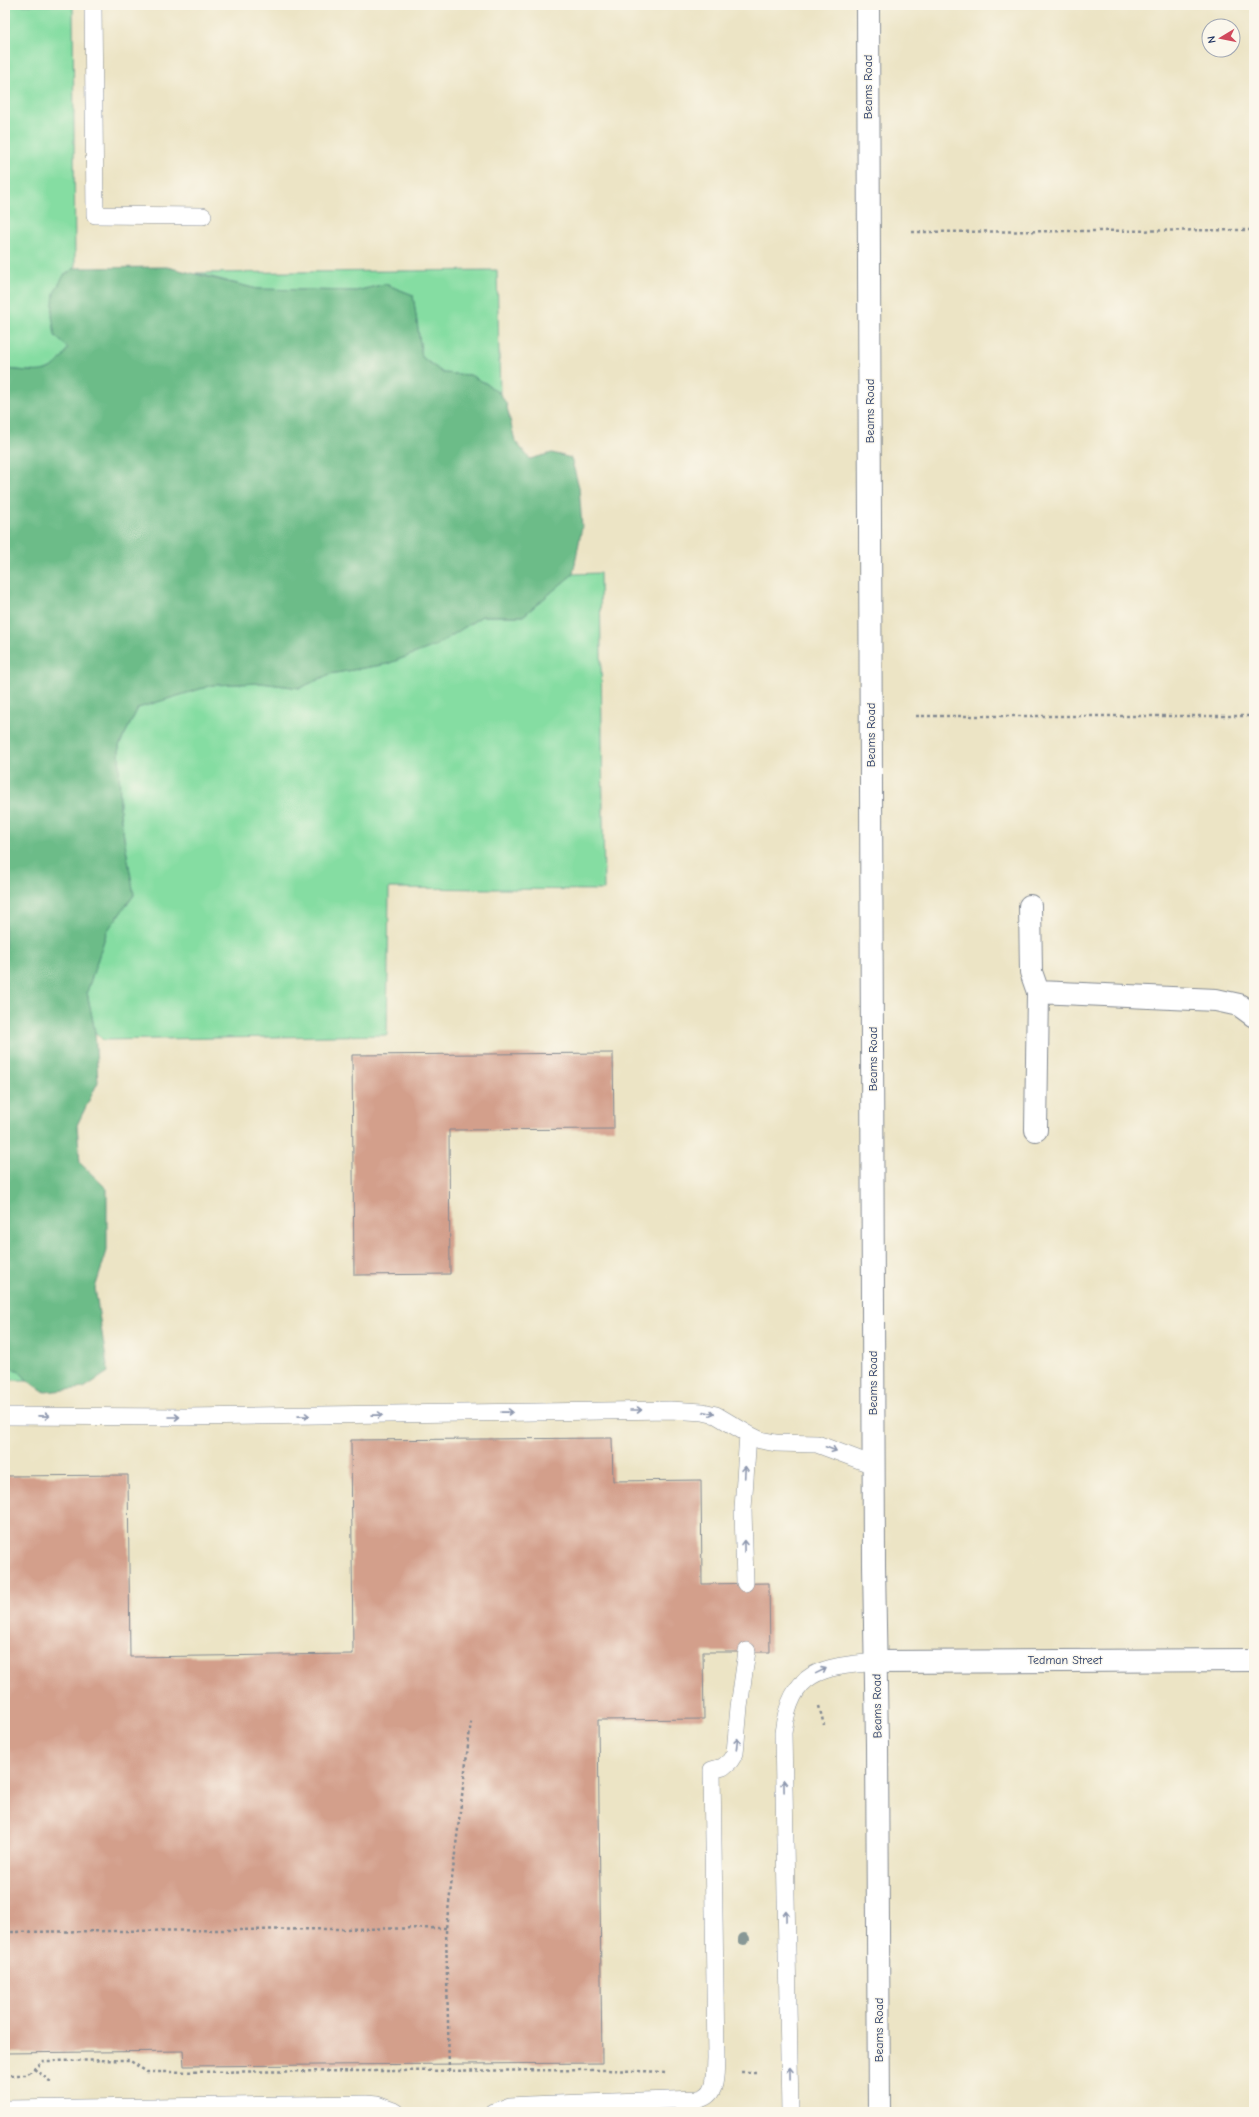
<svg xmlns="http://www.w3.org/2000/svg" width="1259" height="2117" font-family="'Comic Neue',sans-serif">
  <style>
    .green { fill: #85dda2; stroke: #508680 }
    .forest { fill: #6cbc88; stroke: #447673 }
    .building { fill: #d39f8b }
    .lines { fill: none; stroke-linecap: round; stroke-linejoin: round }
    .service-casing { stroke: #848a92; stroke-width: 18 }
    .minor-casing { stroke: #848a92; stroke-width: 24 }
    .secondary-casing { stroke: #848a92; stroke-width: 24 }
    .path { stroke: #848a92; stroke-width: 2.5; stroke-dasharray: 3 3; stroke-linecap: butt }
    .service { stroke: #fff; stroke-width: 17 }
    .minor { stroke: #fff; stroke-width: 22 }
    .secondary { stroke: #fff; stroke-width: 22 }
    .tree { fill: #889896 }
    .oneway { stroke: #8d97ae }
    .labels { text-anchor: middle; stroke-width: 3; stroke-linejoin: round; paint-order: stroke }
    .street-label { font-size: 12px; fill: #1b2f5e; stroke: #fbf7ec }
  </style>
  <rect width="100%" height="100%" fill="#fbf7ec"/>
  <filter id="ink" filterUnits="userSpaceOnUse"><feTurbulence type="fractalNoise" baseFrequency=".025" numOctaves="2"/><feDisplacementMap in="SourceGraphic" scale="8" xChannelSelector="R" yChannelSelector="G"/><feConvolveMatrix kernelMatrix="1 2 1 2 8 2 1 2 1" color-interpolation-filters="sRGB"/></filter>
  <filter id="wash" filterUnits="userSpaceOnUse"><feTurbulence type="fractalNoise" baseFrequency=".012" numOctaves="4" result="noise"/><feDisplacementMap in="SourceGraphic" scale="16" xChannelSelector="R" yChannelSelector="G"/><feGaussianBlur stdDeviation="0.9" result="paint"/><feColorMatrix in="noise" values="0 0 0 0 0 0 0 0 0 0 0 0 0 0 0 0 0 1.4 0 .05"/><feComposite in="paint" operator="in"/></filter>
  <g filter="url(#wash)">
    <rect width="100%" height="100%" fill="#ece4c5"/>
    <path class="green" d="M5 5H73L75 268 64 275 68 348 59 364 41 372 5 369Z
      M497 270 500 394 487 384 470 375 443 373 422 357 413 295 385 284 356 291 257 289 196 273Z
      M600 573 604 890 389 888 387 1035 103 1040 95 1032 87 992 107 931 134 895 120 814 119 746 138 708 213 685 261 683 300 688 330 674 387 664 437 645 482 616H523L573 574Z
      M5 1368 19 1370 27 1380H5Z"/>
    <path class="forest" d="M167 267 257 289 356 291 385 284 413 295 422 357 443 373 470 375 487 384 500 394 506 403 515 441 530 459 552 453 571 458 579 487 582 527 573 574 523 616H482L437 645 387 664 330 674 300 688 261 683 213 685 138 708 119 746 120 814 134 895 107 931 87 992 95 1032 98 1082 77 1125 80 1163 107 1189V1251L95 1288 108 1372 84 1388 45 1392 27 1380 18 1370 5 1368V369C36 371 51 379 68 348L55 336 52 315 54 293 64 275 75 268Z"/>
    <g id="blocks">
      <path class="building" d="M613 1053 614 1129 449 1130 450 1274 354 1275 352 1055Z
        M612 1438 613 1481 701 1480 702 1584 769 1583 770 1652H703L704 1719 598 1720 602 2063 184 2066 183 2051 5 2053V1476L128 1475 130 1657 353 1654 351 1440Z"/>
    </g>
  </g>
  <g filter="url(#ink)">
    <use href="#blocks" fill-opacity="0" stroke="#848a92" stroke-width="1"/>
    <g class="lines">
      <defs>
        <path id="service" d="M93 5 95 215 203 216
          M5 1416 186 1417 670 1410 703 1412 716 1415 748 1434 760 1440 776 1443 817 1444 873 1465
          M745 1583 743 1509 748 1434
          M5 2109 366 2104 377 2105 396 2112
          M494 2112 510 2106 528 2105 698 2099C718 2096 715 2074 716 2058L712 1770 723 1767 730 1761 735 1753 739 1707 747 1651
          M790 2112 783 1733C791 1670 821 1667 876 1662"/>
        <path id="minor" d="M1030 906 1031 972 1038 992 1036 1130
          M1038 992 1216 1000 1239 1005 1254 1016
          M876 1662 1254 1660"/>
        <path id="secondary" d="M868 5 874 1565 877 1744 879 2112"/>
      </defs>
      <use href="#service" class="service-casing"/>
      <use href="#minor" class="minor-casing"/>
      <use href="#secondary" class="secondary-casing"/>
      <path class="path" d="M912 232 1254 230
        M916 716H1254
        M819 1706 824 1725
        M5 1932 446 1928
        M34 2069 51 2082
        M449 2071 446 1928 471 1721
        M741 2072H756
        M5 2075H27L43 2061 129 2060 147 2072 606 2070 666 2072"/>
      <use href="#service" class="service"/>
      <use href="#minor" class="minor"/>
      <use href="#secondary" class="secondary"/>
    </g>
    <circle class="tree" cx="744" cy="1939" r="6"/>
    <defs><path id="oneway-shaft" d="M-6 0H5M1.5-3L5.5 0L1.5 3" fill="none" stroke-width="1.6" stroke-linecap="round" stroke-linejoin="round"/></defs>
    <g class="oneway">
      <use href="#oneway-shaft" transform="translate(636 1410)"/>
      <use href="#oneway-shaft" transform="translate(507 1412) rotate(-1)"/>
      <use href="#oneway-shaft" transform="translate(709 1413) rotate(13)"/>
      <use href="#oneway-shaft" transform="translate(377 1415) rotate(-1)"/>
      <use href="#oneway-shaft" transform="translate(44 1416) rotate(1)"/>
      <use href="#oneway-shaft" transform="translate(304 1416) rotate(-1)"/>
      <use href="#oneway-shaft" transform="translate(174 1417)"/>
      <use href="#oneway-shaft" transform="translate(831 1449) rotate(21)"/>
      <use href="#oneway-shaft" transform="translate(745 1472) rotate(-87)"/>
      <use href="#oneway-shaft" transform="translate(744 1546) rotate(-91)"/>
      <use href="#oneway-shaft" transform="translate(821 1671) rotate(-26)"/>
      <use href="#oneway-shaft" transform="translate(737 1744) rotate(-83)"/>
      <use href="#oneway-shaft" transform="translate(784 1786) rotate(-91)"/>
      <use href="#oneway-shaft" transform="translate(786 1916) rotate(-91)"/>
      <use href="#oneway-shaft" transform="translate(790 2073) rotate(-91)"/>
    </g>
  </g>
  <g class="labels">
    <g class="street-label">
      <text transform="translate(868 87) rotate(-90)" y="4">Beams Road</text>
      <text transform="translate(870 411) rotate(-90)" y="4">Beams Road</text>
      <text transform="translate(871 735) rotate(-90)" y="4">Beams Road</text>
      <text transform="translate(873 1059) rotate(-90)" y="4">Beams Road</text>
      <text transform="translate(873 1383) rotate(-90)" y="4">Beams Road</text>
      <text x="1065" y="1664">Tedman Street</text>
      <text transform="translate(877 1706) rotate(-91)" y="4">Beams Road</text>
      <text transform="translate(879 2030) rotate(-90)" y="4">Beams Road</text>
    </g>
  </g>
  <rect width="1259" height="2117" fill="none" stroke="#fbf7ec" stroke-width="20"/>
  <g transform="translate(1221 38) rotate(260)"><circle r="19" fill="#fbf7ec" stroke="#a1a7b3"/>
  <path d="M0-3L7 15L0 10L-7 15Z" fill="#d1495b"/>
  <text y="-6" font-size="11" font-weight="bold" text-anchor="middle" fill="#1b2f5e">N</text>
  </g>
</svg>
